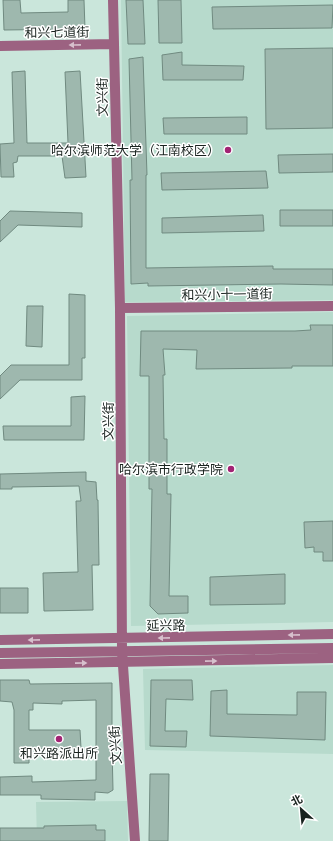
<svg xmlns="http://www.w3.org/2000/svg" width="333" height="841" font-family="Overpass,'Noto Sans SC',sans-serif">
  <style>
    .built { fill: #b7dacc }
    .building { fill: #9eb8ae; stroke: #708a80 }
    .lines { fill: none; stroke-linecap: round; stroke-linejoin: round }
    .secondary { stroke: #9c6281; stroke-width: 10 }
    .oneway { fill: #d7c0cd }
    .poi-dot { fill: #a22374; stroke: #fff; stroke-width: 1.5 }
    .labels { text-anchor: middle; stroke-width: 3; stroke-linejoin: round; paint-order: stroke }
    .street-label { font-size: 13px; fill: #19231f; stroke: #fff }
    .poi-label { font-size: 13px; fill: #19231f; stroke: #fff; text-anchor: end }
  </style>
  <rect width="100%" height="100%" fill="#cae6db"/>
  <path class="built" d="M121 0H333V300L125 302Z
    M333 312V622L131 626 127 316Z
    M333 665V754L145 750 143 669Z
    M127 801 128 841H37L36 802Z"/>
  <path class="building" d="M3 0H20L21 13 68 12V0H84L85 29 4 30Z
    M126 0H143L145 44H128Z
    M158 0H181L182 43H159Z
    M333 5 332 28 213 29 212 7Z
    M333 48V128L266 129 265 49Z
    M182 52V65L244 66 243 80H163L162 55Z
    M143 57 147 175H146V268L273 266V269H333V285L281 284 148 286V283L131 284 130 180H132L129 59Z
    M25 71 27 143H68L65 72 80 71 86 177 65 178 62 156H18L17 162 13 163 14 177H1L0 144 14 143 12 72Z
    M247 117V134H164L163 118Z
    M333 154V172L279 173 278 155Z
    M266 171 268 188 162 190 161 173Z
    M280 210H333V226H280Z
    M10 211 82 213V227L18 225 0 242V221Z
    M263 215 264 231 162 233V218Z
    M69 294 85 295V358H82V380H20L0 399V376L11 365H69Z
    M27 306H43L42 347 26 346Z
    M310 325H333V366H292V368L196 369 197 350 163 349 165 375H163L164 439H167V494H171L169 596H188V613L158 614 150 606 152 489H149V376H140L141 331H295L311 330Z
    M85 396 84 440H4L3 426H71V397Z
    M86 472V481L96 482 97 500H98L99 565H92L93 610 44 611 43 573 78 572 76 501H81L79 486 12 487V489H0V474Z
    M333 521V561H323V552H314V547L305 548 304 522Z
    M285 574V604L210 605V577Z
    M0 588H28V613H0Z
    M0 680H29L30 684 112 683V746L113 790 108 793 95 792V800L41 799V795H0V777L32 776V782L96 780V700L62 701V704L33 703V710H29V730H80L81 748 29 749V763H14V710L12 702 0 701Z
    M151 680H192L193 700 166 699 165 731H187L186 747 150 746Z
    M227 690V714L297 715V692H326L325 740 210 736 211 691Z
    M150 774H169L168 841H149Z
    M96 825V830H105V841H0V828H44V826Z"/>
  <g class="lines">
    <path class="secondary" d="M113 0 120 308 122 651 135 841
      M0 46 114 44
      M120 308 333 306
      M0 640 333 634
      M0 653 333 648
      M0 664 333 658"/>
  </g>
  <defs><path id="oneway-solid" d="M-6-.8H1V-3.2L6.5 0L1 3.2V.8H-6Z"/></defs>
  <g class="oneway">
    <use href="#oneway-solid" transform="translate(75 45) rotate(179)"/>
    <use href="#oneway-solid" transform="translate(294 635) rotate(179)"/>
    <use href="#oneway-solid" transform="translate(164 638) rotate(179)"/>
    <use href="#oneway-solid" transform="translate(34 640) rotate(179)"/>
    <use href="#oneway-solid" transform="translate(211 661) rotate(-1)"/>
    <use href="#oneway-solid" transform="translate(81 663) rotate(-1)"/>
  </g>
  <g class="poi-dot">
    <circle cx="228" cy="150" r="4"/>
    <circle cx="231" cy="469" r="4"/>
    <circle cx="59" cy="739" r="4"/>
  </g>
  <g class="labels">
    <g class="street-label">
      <text transform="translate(57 32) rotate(-1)" y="5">和兴七道街</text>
      <text transform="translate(102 97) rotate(-91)" y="5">文兴街</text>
      <text transform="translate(227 294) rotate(-1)" y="5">和兴小十一道街</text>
      <text transform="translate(108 421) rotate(-90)" y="5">文兴街</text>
      <text transform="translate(166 625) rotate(-1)" y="5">延兴路</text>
      <text transform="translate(115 745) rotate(-94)" y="5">文兴街</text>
    </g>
    <g class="poi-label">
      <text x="220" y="155">哈尔滨师范大学（江南校区）</text>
      <text x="223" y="474">哈尔滨市行政学院</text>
      <text x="59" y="758" text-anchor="middle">和兴路派出所</text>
    </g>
  </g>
  <g transform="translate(301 809) rotate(333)" stroke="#ffffff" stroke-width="3" paint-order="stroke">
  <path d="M0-3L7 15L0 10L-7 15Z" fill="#19231f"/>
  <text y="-6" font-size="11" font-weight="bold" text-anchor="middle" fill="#19231f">北</text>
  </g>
</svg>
